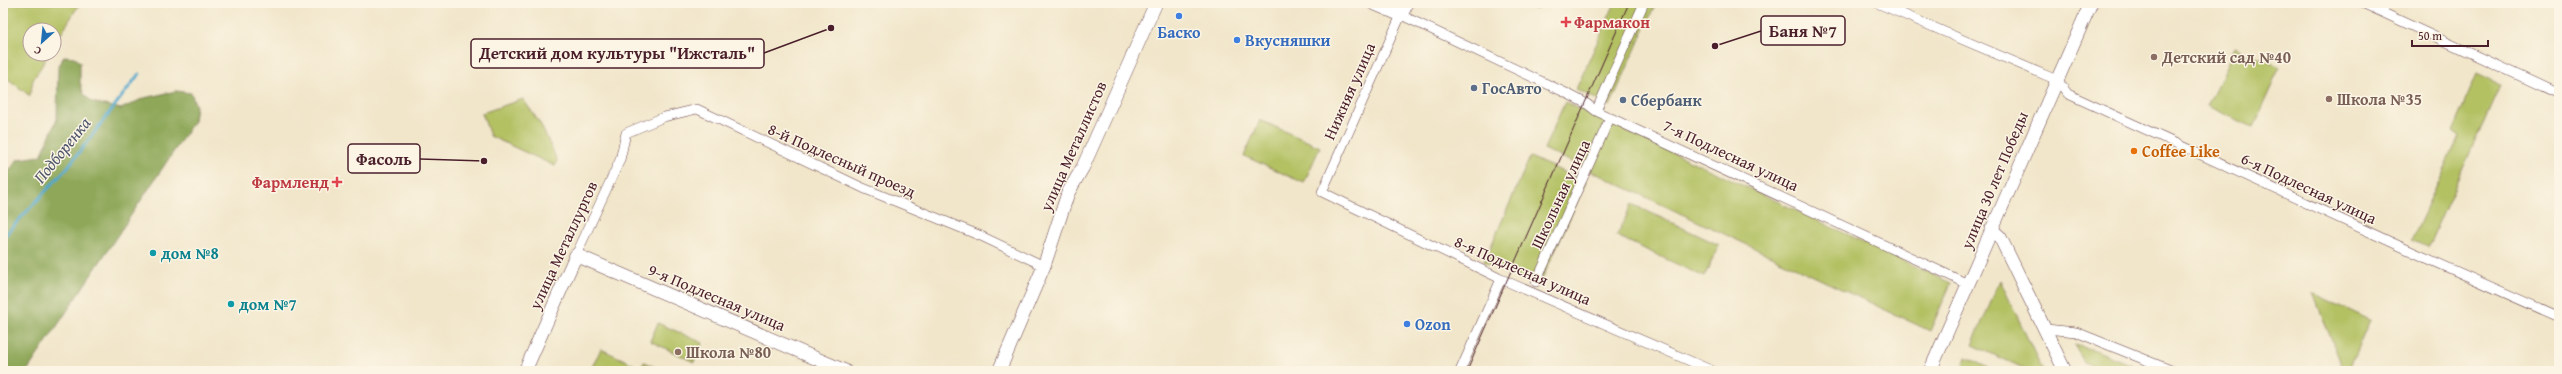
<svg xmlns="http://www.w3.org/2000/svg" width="2562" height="374" font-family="'Gentium Book Plus',serif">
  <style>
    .green { fill: #b3c163; stroke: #7e7047 }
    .forest { fill: #8ea759; stroke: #6c6342 }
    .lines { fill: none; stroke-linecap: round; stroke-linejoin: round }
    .stream { stroke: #51a8cd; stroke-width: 3 }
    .street-casing { stroke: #633d43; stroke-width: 10 }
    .secondary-casing { stroke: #633d43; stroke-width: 14 }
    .street { stroke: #fff; stroke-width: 9 }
    .secondary { stroke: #fff; stroke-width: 13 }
    .tram { stroke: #4a1f2b; stroke-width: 1 }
    .shop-dot { fill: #3f7fe0; stroke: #fcf5e5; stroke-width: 1.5 }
    .health-dot { fill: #e0444e; stroke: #fcf5e5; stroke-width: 1.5 }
    .education-dot { fill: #8d6e63; stroke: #fcf5e5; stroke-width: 1.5 }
    .service-dot { fill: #5c6f8a; stroke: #fcf5e5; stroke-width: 1.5 }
    .food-dot { fill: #e8710a; stroke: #fcf5e5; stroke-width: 1.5 }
    .culture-dot { fill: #0f9aa8; stroke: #fcf5e5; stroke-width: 1.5 }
    .labels { text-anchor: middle; stroke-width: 3; stroke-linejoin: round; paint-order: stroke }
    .health-label { font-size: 16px; font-weight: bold; fill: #be3a42; stroke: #fcf5e5; text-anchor: start }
    .shop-label { font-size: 16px; font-weight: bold; fill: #366cbe; stroke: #fcf5e5; text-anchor: start }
    .education-label { font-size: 16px; font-weight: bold; fill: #785e54; stroke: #fcf5e5; text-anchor: start }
    .service-label { font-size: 16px; font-weight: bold; fill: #4e5e75; stroke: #fcf5e5; text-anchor: start }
    .street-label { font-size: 16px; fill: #4a1f2b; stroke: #fcf5e5 }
    .food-label { font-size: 16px; font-weight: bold; fill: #c56008; stroke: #fcf5e5; text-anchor: start }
    .culture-label { font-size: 16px; font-weight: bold; fill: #0d838f; stroke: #fcf5e5; text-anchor: start }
    .water-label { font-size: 17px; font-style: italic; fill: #4d566c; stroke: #fcf5e5 }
    .leader { fill: none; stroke: #4a1f2b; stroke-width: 1.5 }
    .callout-dot { fill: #4a1f2b; stroke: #fcf5e5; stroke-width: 1.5 }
    .callout { fill: #fcf5e5; stroke: #4a1f2b; stroke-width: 1.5 }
    .callout-label { font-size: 17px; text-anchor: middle; font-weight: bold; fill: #4a1f2b }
  </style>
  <rect width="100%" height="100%" fill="#fcf5e5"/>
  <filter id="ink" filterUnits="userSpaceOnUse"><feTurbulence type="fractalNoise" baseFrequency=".025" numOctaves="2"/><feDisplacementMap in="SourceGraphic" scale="8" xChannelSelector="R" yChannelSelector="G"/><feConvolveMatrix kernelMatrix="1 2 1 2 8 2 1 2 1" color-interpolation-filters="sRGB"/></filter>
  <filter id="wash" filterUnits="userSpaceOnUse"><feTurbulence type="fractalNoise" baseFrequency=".012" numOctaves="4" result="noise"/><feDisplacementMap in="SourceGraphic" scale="16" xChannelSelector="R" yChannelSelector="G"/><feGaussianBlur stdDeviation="0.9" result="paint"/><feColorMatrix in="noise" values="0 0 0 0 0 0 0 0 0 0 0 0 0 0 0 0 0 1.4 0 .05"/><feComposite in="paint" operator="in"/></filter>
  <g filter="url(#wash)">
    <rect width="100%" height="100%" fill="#f1e6ca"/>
    <path class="green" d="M3 3H80L54 45V30H30V54H49L33 80 30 96 3 75Z
      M1520 3H1539L1536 10Z
      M1615 3H1656L1610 106 1576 89Z
      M2235 47 2280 67 2253 127 2207 106Z
      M2477 74 2500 85 2428 247 2412 240 2459 137 2452 132Z
      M523 99 541 125 557 160 555 166 490 136 482 113Z
      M1565 102 1951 283 1930 331 1544 149Z
      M1260 120 1320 147 1304 183 1244 156Z
      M1530 157 1586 182 1539 286 1484 262Z
      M1632 204 1719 245 1704 277 1617 236Z
      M2000 280 2043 371H2030L1972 345Z
      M2313 293 2370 320 2348 371H2344Z
      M658 323 703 343 694 362 650 341Z
      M2074 345 2095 350 2146 371H2104L2084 362Z
      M601 349 633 364 630 371H590Z
      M1966 357 1996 371H1969L1962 368Z
      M644 362 663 371H640Z"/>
    <path class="forest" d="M64 56 74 57 80 62V82L83 93 92 102 121 109 144 98 176 91 191 93 196 106 194 121 27 371H3V199L6 198 3 179 18 159 41 156 57 119 58 68Z"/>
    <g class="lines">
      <path class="stream" d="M3 240 7 233 67 168 139 74"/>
    </g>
  </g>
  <g filter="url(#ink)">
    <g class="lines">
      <defs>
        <path id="street" d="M1877 3 2045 75 2057 80 2068 94 2415 253 2559 317
          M2362 3 2559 94
          M1596 111 1644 3
          M576 255 620 160 626 133 664 117 697 109 863 188 981 236 1044 266
          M1536 282 1610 118
          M2046 329 2076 332 2173 371
          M1460 371 1501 279
          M1713 371 1501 279 1322 192 1401 15 1566 93 1587 104 1596 111 1968 284"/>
        <path id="secondary" d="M1373 3 1401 15 1407 3
          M1991 229 2000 237 2065 371
          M525 371 576 255 845 371
          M999 371 1044 266 1068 193 1083 167 1156 3
          M1930 371 2091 3"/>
      </defs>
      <use href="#street" class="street-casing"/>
      <use href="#secondary" class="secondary-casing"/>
      <use href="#street" class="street"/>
      <use href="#secondary" class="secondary"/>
      <path class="tram" d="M1467 371 1629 3"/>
    </g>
  </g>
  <g class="shop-dot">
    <circle cx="1179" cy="16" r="4"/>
    <circle cx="1237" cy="40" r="4"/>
    <circle cx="1407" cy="324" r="4"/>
  </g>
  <g class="health-dot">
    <path d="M1564 16h4v4h4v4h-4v4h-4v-4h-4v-4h4z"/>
    <path d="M335 176h4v4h4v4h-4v4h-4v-4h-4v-4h4z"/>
  </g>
  <g class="education-dot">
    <circle cx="2154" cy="57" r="4"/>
    <circle cx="2329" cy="99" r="4"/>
    <circle cx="678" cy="352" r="4"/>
  </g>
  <g class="service-dot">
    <circle cx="1474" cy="88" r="4"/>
    <circle cx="1623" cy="100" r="4"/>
  </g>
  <circle class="food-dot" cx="2134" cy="151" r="4"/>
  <g class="culture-dot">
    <circle cx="153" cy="253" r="4"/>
    <circle cx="231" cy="304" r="4"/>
  </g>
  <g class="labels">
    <g class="health-label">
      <text x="1574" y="28">Фармакон</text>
      <text x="329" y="188" text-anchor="end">Фармленд</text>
    </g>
    <g class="shop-label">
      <text x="1179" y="38" text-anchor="middle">Баско</text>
      <text x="1245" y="46">Вкусняшки</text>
      <text x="1415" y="330">Ozon</text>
    </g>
    <g class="education-label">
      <text x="2162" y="63">Детский сад №40</text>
      <text x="2337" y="105">Школа №35</text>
      <text x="686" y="358">Школа №80</text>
    </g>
    <g class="service-label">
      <text x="1482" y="94">ГосАвто</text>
      <text x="1631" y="106">Сбербанк</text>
    </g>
    <g class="street-label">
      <text transform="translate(1349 91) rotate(-66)" y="6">Нижняя улица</text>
      <text transform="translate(1073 146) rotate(-66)" y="6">улица Металлистов</text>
      <text transform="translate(1731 155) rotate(25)" y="6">7-я Подлесная улица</text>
      <text transform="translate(842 160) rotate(24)" y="6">8-й Подлесный проезд</text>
      <text transform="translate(1994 180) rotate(-67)" y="6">улица 30 лет Победы</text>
      <text transform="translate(2309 188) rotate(25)" y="6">6-я Подлесная улица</text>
      <text transform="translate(1560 194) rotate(-65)" y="6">Школьная улица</text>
      <text transform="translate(563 245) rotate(-65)" y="6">улица Металлургов</text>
      <text transform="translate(1523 270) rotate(24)" y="6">8-я Подлесная улица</text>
      <text transform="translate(717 297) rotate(23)" y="6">9-я Подлесная улица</text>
    </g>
    <g class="food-label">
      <text x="2142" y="157">Coffee Like</text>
    </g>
    <g class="culture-label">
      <text x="161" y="259">дом №8</text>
      <text x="239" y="310">дом №7</text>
    </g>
    <g class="water-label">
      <text transform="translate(62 150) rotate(-51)" y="6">Подборенка</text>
    </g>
  </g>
  <path class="leader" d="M1715 46L1761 31M831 28L764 53M484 161L420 159"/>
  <g class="callout-dot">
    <circle cx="1715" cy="46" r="4"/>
    <circle cx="831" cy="28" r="4"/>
    <circle cx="484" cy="161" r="4"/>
  </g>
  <g class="callout">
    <rect x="1761" y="16" width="84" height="29" rx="4"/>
    <rect x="471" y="39" width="293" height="29" rx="4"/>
    <rect x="348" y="144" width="72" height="29" rx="4"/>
  </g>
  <g class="callout-label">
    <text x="1803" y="37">Баня №7</text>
    <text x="617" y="59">Детский дом культуры "Ижсталь"</text>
    <text x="384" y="165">Фасоль</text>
  </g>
  <rect width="2562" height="374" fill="none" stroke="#fcf5e5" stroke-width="16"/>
  <g transform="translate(42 42) rotate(207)"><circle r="19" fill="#fcf5e5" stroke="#b59f9b"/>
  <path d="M0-3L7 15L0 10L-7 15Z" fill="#1f6fb2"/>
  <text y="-6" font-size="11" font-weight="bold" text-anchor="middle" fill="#4a1f2b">С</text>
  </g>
  <path d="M2412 40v6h76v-6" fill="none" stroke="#4a1f2b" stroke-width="2"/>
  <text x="2418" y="40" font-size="12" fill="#4a1f2b" stroke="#fcf5e5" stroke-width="3" paint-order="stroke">50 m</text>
</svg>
